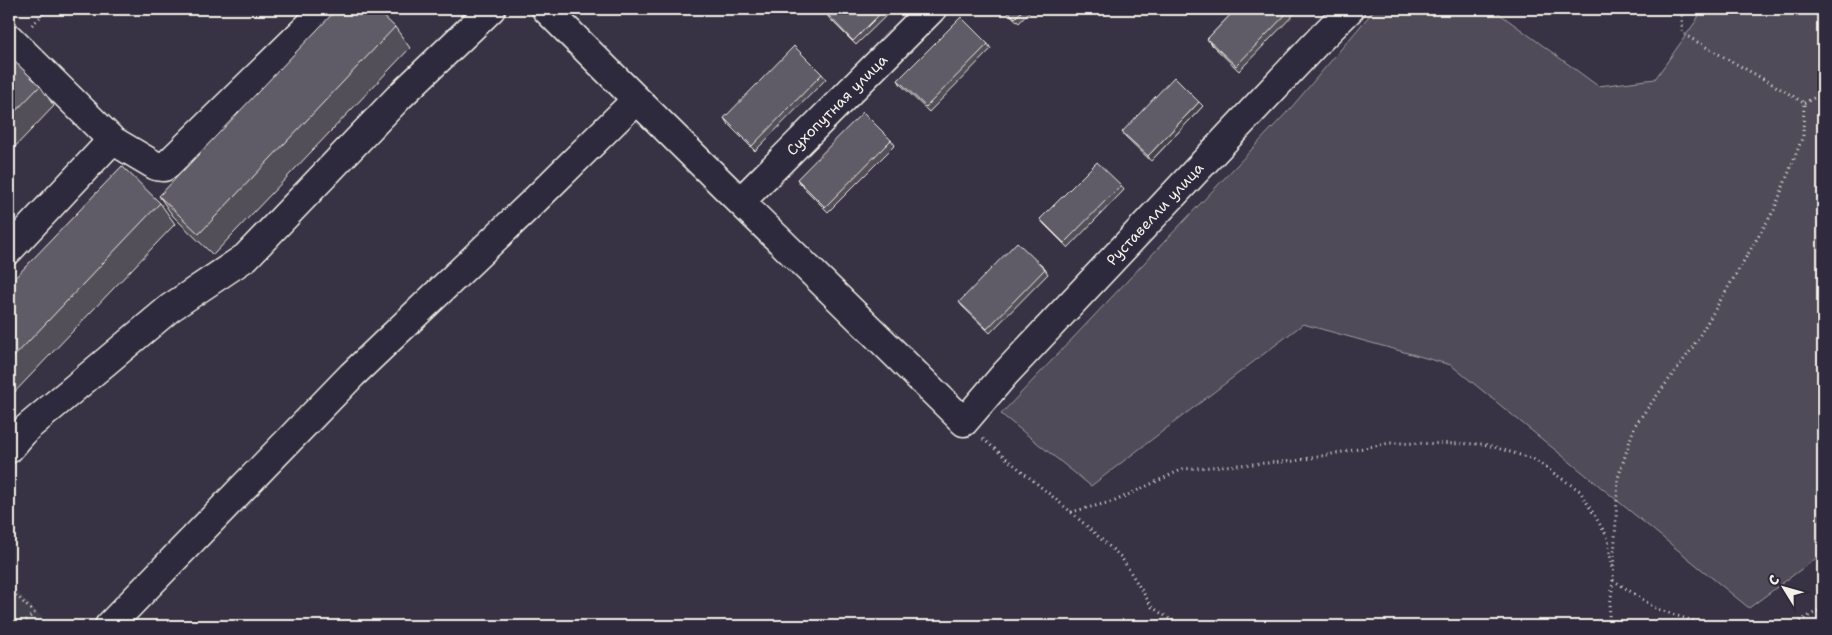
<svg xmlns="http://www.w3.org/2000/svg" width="1832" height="635" font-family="'Shantell Sans',sans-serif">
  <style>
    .built { fill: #433f4e }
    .green { fill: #504b59; stroke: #a29ea0 }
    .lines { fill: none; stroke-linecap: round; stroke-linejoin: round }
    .minor-casing { stroke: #f4f1e8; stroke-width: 31 }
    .path { stroke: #f4f1e8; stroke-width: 3; stroke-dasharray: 1 4; stroke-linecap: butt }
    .minor { stroke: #2f2a3d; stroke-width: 28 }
    .wall { fill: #524f59; stroke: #f4f1e8 }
    .shaded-wall { fill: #424048; stroke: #f4f1e8 }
    .building { fill: #5f5c67; stroke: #f4f1e8 }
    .labels { text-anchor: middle; stroke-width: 4; stroke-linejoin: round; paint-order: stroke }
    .street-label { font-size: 15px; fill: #f4f1e8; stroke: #2f2a3d }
  </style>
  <rect width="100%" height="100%" fill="#373244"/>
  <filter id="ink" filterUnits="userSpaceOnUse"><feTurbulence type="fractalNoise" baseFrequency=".02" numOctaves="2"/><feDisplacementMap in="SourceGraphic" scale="10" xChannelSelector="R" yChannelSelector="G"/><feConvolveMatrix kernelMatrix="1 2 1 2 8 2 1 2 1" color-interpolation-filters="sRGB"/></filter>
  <g filter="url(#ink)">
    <path class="built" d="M9 583 46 621 41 626H9Z"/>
    <path class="green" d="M1375 9H1493L1598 86 1655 79 1696 21 1702 9H1823V553L1749 608 1451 365 1303 324 1091 486 1001 414 1290 109Z"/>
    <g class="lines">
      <defs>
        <path id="minor" d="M546 9C684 148 825 284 964 422L1005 374 1320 39 1350 9
          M9 38 112 140
          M741 201 932 9
          M9 250 112 140 156 166 164 167 169 163 320 15 321 9
          M9 449 27 428 170 308 246 257 399 97 491 9
          M109 626 352 375 531 204 636 100"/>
      </defs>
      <use href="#minor" class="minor-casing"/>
      <path class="path" d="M32 25 45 12 44 9
        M1804 103 1823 93
        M983 439 1071 512 1121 557 1152 607 1180 626
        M1071 512 1115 501 1183 469 1295 461 1390 443 1484 444 1533 459 1580 491 1608 538 1612 569
        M1613 580 1657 609 1708 626
        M9 588 34 613 20 626
        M1608 626 1613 580 1618 478 1635 425 1691 350 1774 210 1803 136 1804 103C1764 78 1722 57 1682 33V9
        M1791 626 1823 608"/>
      <use href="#minor" class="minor"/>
    </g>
    <path class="wall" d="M830 9H893L856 45 829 18 826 13Z
      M1004 9H1032L1019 23Z
      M1236 9H1299L1239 71 1210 43 1207 39Z
      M395 27 410 48 213 255 173 216 159 196Z
      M988 44 991 49 929 112 901 85 898 80Z
      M9 56 40 86 54 106 9 153Z
      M822 74 826 79 755 151 727 123 724 118Z
      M1203 106 1151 161 1125 136 1122 132Z
      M891 140 895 145 828 212 800 184 797 179Z
      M1121 185 1124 190 1068 248 1044 224 1040 219Z
      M160 203 175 224 9 398V284Z
      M1045 269 1048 274 990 333 962 306 959 302Z"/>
    <path class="shaded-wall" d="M1199 102 1203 106 1151 161 1148 156Z"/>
    <path class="building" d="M337 9H376L395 27 199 234 159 196Z
      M830 9H885L853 41 826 13Z
      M1006 9H1024L1015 18Z
      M1236 9H1291L1236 66 1207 39Z
      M961 17 988 44 926 107 898 80Z
      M794 46 822 74 752 146 724 118Z
      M9 56 40 86 9 118Z
      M1174 77 1199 102 1148 156 1122 132Z
      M863 112 891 140 825 207 797 179Z
      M1097 162 1121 185 1064 243 1040 219Z
      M122 166 160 203 9 362V284Z
      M1017 242 1045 269 987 329 959 302Z"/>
  </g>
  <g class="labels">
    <g class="street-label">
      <text transform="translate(837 105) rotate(-45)" y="5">Сухопутная улица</text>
      <text transform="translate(1155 214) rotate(-47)" y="5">Руставелли улица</text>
    </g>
  </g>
  <rect width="1832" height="635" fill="none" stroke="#2f2a3d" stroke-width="30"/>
  <rect x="15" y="15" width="1802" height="605" fill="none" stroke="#f4f1e8" stroke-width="2" filter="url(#ink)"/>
  <g transform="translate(1784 588) rotate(307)" stroke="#2f2a3d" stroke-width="4" paint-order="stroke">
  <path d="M0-4L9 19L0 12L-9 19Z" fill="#f4f1e8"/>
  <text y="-8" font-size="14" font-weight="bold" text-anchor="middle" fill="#f4f1e8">С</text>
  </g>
</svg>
